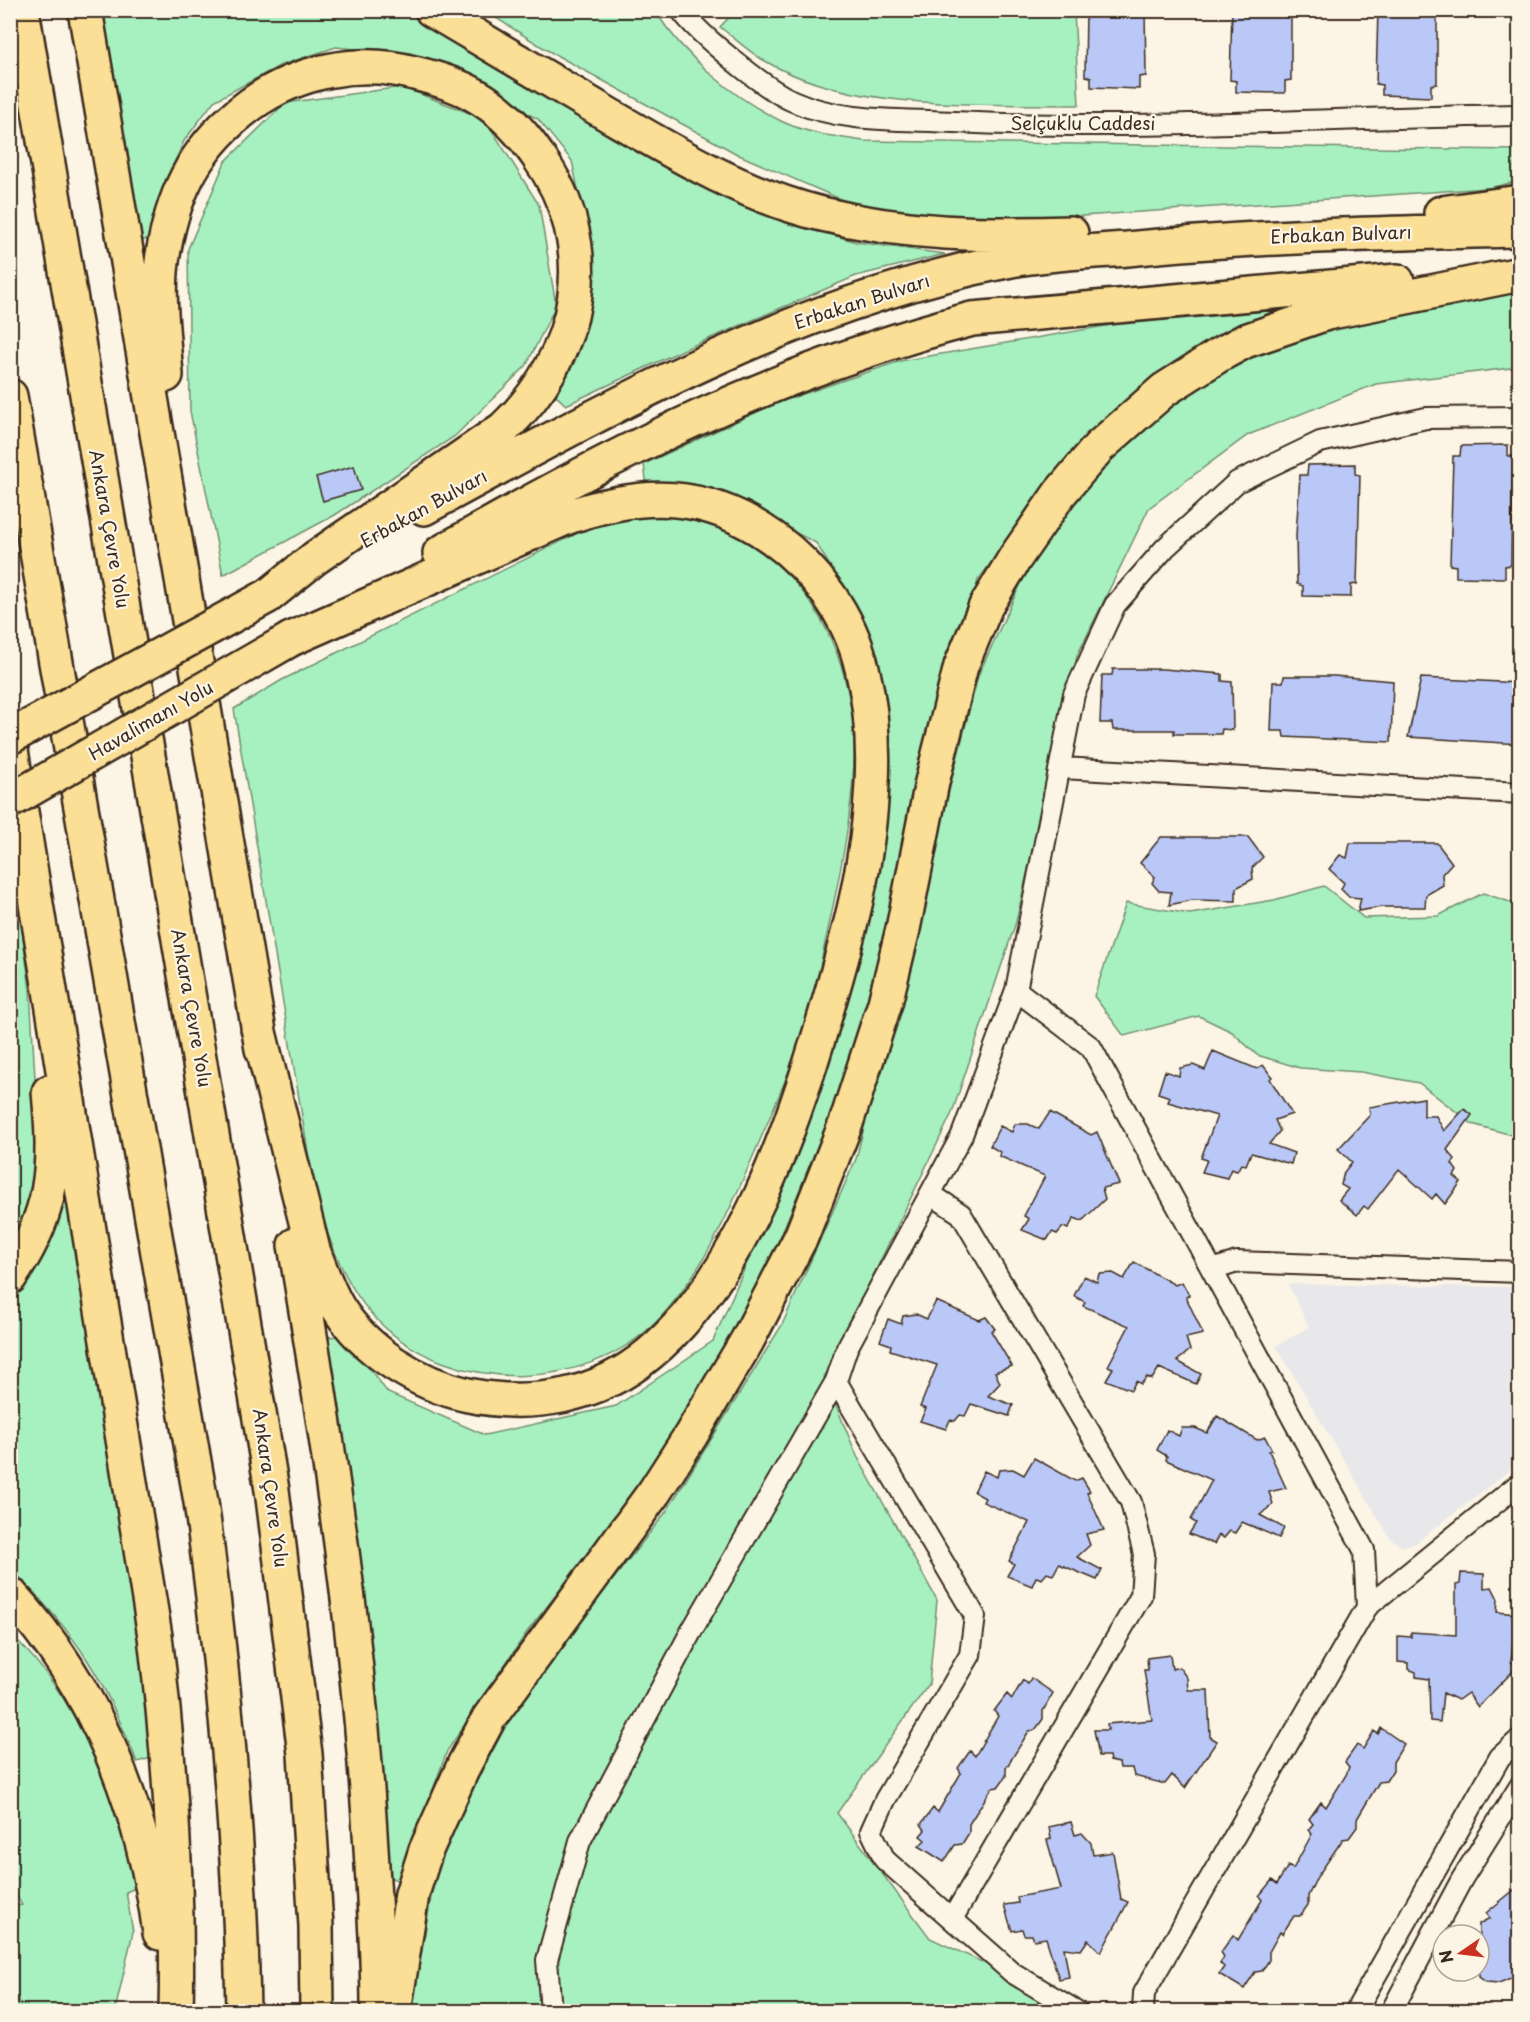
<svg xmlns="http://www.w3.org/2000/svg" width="1530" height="2022" font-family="'Playpen Sans',sans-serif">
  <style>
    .built { fill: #e8e8eb }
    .green { fill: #a7f1c0; stroke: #718e6f; stroke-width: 1.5 }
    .building { fill: #bac8f8; stroke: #3b2a1e; stroke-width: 1.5 }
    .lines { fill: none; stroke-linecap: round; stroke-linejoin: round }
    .street-casing { stroke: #3b2a1e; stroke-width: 24 }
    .highway-casing { stroke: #3b2a1e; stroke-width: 38 }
    .street { stroke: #fcf5e5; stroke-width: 20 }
    .highway { stroke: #fbdf96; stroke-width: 33 }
    .highway-bridge-casing { stroke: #3b2a1e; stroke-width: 38; stroke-linecap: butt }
    .highway-bridge { stroke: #fbdf96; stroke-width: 33 }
    .labels { text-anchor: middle; stroke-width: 4.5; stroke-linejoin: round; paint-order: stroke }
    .street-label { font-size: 18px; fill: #3b2a1e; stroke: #fcf5e5 }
  </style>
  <rect width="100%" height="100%" fill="#fcf5e5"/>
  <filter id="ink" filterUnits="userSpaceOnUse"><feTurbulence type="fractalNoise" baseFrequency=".0167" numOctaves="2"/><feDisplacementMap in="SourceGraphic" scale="12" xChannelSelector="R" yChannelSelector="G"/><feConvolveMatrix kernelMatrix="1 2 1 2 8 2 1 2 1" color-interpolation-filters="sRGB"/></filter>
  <g filter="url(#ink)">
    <path class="built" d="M1288 1284 1519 1287V1463L1416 1543 1402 1547 1390 1538 1276 1346 1309 1327Z"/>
    <path class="green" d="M736 10 1074 11 1079 105C977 103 849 113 760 58 746 49 733 37 720 27Z
      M101 11H406L650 156 744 207 856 242 945 254 856 276 685 349 566 405 554 394 579 341 594 264 572 161 538 119 422 56 336 47 281 65 214 101 184 141 160 195 159 235 141 241Z
      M485 11H655C685 57 733 98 783 122 809 134 837 137 864 141L1519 150V181L1489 188 995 222 893 217 840 199 739 155 547 50Z
      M402 87 485 119 539 205 556 305 526 366 455 436 335 515 223 575 190 411 188 249 225 162 285 103Z
      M1482 289 1519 293V367L1376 384 1248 435 1149 508 1077 656 1016 922 952 1113 824 1377 857 1456 937 1600 929 1684 837 1813 930 1938 1087 2011 411 2012 439 1852 521 1697 666 1512 782 1325 856 1159 978 676 1036 550 1098 467 1210 366 1289 335Z
      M1269 298 1273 311 1222 337 1075 451 978 580 915 816 864 1034 739 1337 620 1513 527 1632 447 1751 400 1881 383 1875 322 1337 344 1336 388 1393 485 1435 616 1406 713 1341 809 1120 886 827V702L860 614 816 543 732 500 647 487 644 464 774 404 900 361Z
      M680 514C743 533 793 565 824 625 845 664 856 715 854 759 852 817 840 874 828 930 822 955 818 980 812 1005 797 1055 775 1106 754 1154 729 1213 702 1274 657 1321 586 1393 453 1394 380 1323 346 1290 328 1239 315 1194L234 709 282 680 588 528 630 515Z
      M10 839 30 990 37 1114 35 1172 29 1208 11 1248Z
      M1324 886 1364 918 1438 916 1483 893 1519 905V1137L1472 1124 1419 1083 1361 1072 1300 1068 1257 1055 1232 1032 1199 1016 1124 1036 1094 996 1126 903 1190 914 1274 900Z
      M76 1184 158 1756 137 1762C123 1727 108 1692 88 1661 67 1627 38 1597 11 1568V1293L59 1186Z
      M11 1634C81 1701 113 1794 142 1885L126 1892 133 1932 115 2011H11L10 1906 22 1905 10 1884Z"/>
    <path class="building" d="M1086 10H1145L1146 76 1139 77V89L1091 87V77L1085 76Z
      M1232 10H1291V80L1285 81V93L1236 92V81L1230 80Z
      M1378 10H1437V84L1431 85V97L1382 95V85L1376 84Z
      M1508 445V456H1513L1511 565 1505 566V578L1456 577V566L1450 565 1453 456H1460L1461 446Z
      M1355 464V474L1360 475 1357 584 1351 585V597L1303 596V586L1297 584 1296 535 1300 475H1307L1308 465Z
      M354 466 361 490 323 501 316 477Z
      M1113 669H1163L1222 674V681L1232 682 1233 730 1222 729 1221 734H1174V730H1113L1112 723H1100L1102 675H1112Z
      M1284 676H1334L1393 681 1391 742 1284 737 1283 731H1271L1273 682H1283Z
      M1421 678 1520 683V744L1408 737Z
      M1161 837H1248L1263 857 1252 868 1253 879 1236 888V901L1192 900 1169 905 1171 892 1159 891 1152 883 1155 877 1140 863Z
      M1350 843H1437L1452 863 1442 874 1443 885 1426 895 1425 907H1382L1358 911 1361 898 1349 897 1341 889 1344 883 1329 869 1340 855 1347 858Z
      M1213 1051 1257 1069 1263 1065 1272 1077 1270 1079 1292 1114 1275 1120 1280 1131 1269 1144 1294 1153 1291 1164 1251 1153 1246 1165 1241 1164 1237 1171 1231 1169 1227 1178 1202 1172 1207 1160 1201 1158 1217 1116 1168 1102 1170 1097 1158 1093 1165 1071 1179 1076 1180 1068 1193 1065 1205 1070Z
      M1424 1098V1116H1436L1444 1131 1464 1109 1472 1115 1447 1150 1455 1159 1452 1164 1457 1171 1454 1176 1461 1182 1445 1204 1436 1194 1432 1199 1399 1169 1368 1209 1364 1206 1357 1215 1339 1200 1348 1189 1341 1185 1344 1172 1352 1162 1338 1149 1370 1115 1369 1107Z
      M1050 1112 1091 1135 1097 1132 1119 1184 1102 1188 1105 1199 1082 1221 1074 1218 1068 1229 1063 1227 1057 1234 1052 1232 1047 1240 1022 1230 1029 1219 1024 1216 1045 1176 999 1156 1000 1152 990 1146 1000 1126 1012 1132 1015 1124H1028L1039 1129Z
      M1134 1262 1175 1285 1182 1282 1189 1295 1186 1297 1203 1334 1186 1338 1190 1350 1177 1361 1201 1374 1196 1384 1159 1368 1152 1379 1147 1377 1141 1384 1136 1381 1131 1390 1106 1380 1113 1368 1108 1366 1129 1326 1083 1306 1085 1302 1074 1296 1084 1276 1097 1282 1099 1274 1113 1273 1124 1279Z
      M936 1301 979 1320 986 1317 995 1329 991 1331 1012 1366 995 1372 1000 1383 988 1396 1013 1405 1009 1416 971 1404 965 1416 960 1415 955 1421 950 1420 946 1429 920 1421 926 1409 920 1407 937 1365 890 1350 891 1345 880 1341 888 1319 901 1324 903 1316 916 1314 927 1319Z
      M1217 1416 1257 1440 1265 1437 1272 1450 1269 1451 1286 1488 1269 1492 1273 1504 1260 1515 1284 1528 1279 1538 1242 1522 1235 1533 1230 1531 1224 1538 1219 1535 1214 1544 1189 1534 1196 1523 1191 1520 1212 1480 1166 1460 1167 1456 1157 1450 1167 1430 1179 1436 1182 1428H1195L1207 1433Z
      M1034 1458 1075 1481 1082 1478 1090 1491 1087 1493 1104 1530 1086 1534 1090 1545 1077 1557 1102 1570 1097 1580 1059 1564 1053 1575 1047 1573 1042 1579 1036 1577 1032 1586 1007 1576 1014 1564 1009 1561 1029 1522 983 1502 985 1498 974 1492 984 1471 997 1477 999 1470 1013 1469 1024 1475Z
      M1461 1573 1484 1574V1588L1492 1587 1498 1599 1497 1612 1516 1614 1511 1661 1517 1667 1478 1707 1468 1693 1458 1700 1443 1693 1440 1722 1430 1721 1429 1679 1416 1677V1672L1408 1669V1663L1398 1662V1636L1411 1637V1632L1456 1635V1585L1460 1584Z
      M1170 1655 1172 1669 1179 1667 1187 1678 1188 1690H1208L1210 1737 1217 1741 1185 1788 1172 1775 1165 1784 1134 1776 1132 1768H1120L1119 1763 1110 1761 1109 1756H1099L1094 1730H1108L1107 1724 1152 1720 1144 1670H1148L1147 1658Z
      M1031 1678 1053 1693 1043 1711V1719L1035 1730 1029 1731 1006 1768V1776L998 1787 992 1788 969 1824V1833L962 1844 955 1845 944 1862 919 1846 925 1840 920 1836 925 1830 921 1824 933 1808 938 1812 961 1773 958 1768 970 1751 975 1756 998 1716 994 1711 1007 1694 1012 1699 1023 1680 1028 1684Z
      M1381 1728 1404 1744 1393 1762V1770L1386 1781 1379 1782 1357 1819V1827L1349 1838 1343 1839 1317 1877 1308 1896V1905L1300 1916H1294L1282 1934 1280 1932 1269 1952V1960L1262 1971 1255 1972 1244 1989 1219 1974 1224 1967 1220 1963 1224 1957 1221 1952 1233 1935 1238 1940 1262 1900 1259 1896 1272 1880 1277 1884 1288 1866 1293 1869 1312 1834 1308 1830 1313 1824 1309 1819 1321 1802 1326 1807 1346 1775 1349 1767 1345 1762 1357 1745 1363 1749 1374 1731 1378 1734Z
      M1071 1822 1075 1835 1082 1833 1091 1843 1093 1855 1113 1852 1121 1899 1128 1902 1101 1952 1088 1940 1081 1950 1064 1948 1069 1977 1059 1979 1046 1938 1034 1940 1032 1935H1024L1022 1929 1012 1931 1004 1905 1018 1903 1017 1897 1061 1889 1047 1840 1051 1839 1049 1827Z
      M1520 1885V1974L1499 1983 1486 1982 1479 1977V1924L1490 1918 1486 1913Z"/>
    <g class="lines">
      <defs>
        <path id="street" d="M681 10C699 35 765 89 793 101 842 123 901 119 954 122 1142 131 1331 118 1520 115
          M1061 768 1520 793
          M1016 990 1091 1047 1364 1550 1367 1607 1144 1993 1143 2012
          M932 1195 961 1214 1131 1502 1144 1554 1141 1596 952 1919
          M1212 1270 1237 1262 1520 1272
          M836 1381 975 1616 970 1655 885 1800 871 1831 885 1860 1013 1973 1078 2012
          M1367 1607 1520 1483
          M551 2012 547 1960 580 1841 692 1630 836 1381 847 1348 962 1135 1016 990 1074 694 1115 605 1165 548 1237 482 1320 442 1426 418 1520 417
          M1355 2012 1500 1757 1520 1739
          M1391 2012 1462 1879 1520 1786"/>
        <path id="highway" d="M22 10 272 1490 305 1754 316 1926 317 2012
          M85 10 262 1049
          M432 10C491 45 550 80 609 115 676 154 746 196 822 214 904 234 987 236 1071 233
          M1441 213 1520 202
          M166 375C163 333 156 290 164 249 175 187 199 143 250 105 297 71 358 58 414 73 435 78 456 84 475 95 502 110 521 131 538 156 603 246 582 355 503 429L315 558 268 596
          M10 396 201 1502C224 1672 240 1840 243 2012
          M424 508C610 407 796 302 1006 261 1045 253 1087 252 1127 249 1258 236 1388 233 1520 230
          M440 553C611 454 780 369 972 319L1397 281
          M10 744 155 1636C170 1761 179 1886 176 2012
          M258 1028 313 1250C320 1269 327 1288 337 1306 364 1351 418 1384 468 1395 532 1408 598 1397 649 1354 743 1277 794 1123 827 1009 849 935 869 861 872 783 874 745 871 705 862 668 850 616 816 569 773 538 706 490 642 491 568 517L291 639
          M295 1245C329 1445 359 1645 371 1848 374 1901 378 1954 378 2007
          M10 1277C54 1213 56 1167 49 1092
          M10 1594C96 1687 143 1808 160 1933
          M394 2012 412 1894 426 1850 465 1763 489 1718 655 1491 691 1435 747 1341 801 1237 846 1123 885 1003 903 929 932 782 961 666 986 606 1015 558 1060 493 1099 447 1164 390 1219 355 1245 341 1327 313 1520 274"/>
      </defs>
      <use href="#street" class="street-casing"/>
      <use href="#highway" class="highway-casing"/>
      <use href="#street" class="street"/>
      <use href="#highway" class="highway"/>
      <defs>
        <path id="highway-bridge" d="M10 737 268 596
          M10 801 291 639"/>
      </defs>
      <use href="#highway-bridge" class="highway-bridge-casing"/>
      <use href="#highway-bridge" class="highway-bridge"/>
    </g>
  </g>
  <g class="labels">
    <g class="street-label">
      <text x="1083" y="130">Selçuklu Caddesi</text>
      <text transform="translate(1341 235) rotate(-2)" y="6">Erbakan Bulvarı</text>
      <text transform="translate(862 302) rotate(-18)" y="6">Erbakan Bulvarı</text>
      <text transform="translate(424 509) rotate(-29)" y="6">Erbakan Bulvarı</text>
      <text transform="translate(109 529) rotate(80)" y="6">Ankara Çevre Yolu</text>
      <text transform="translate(151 721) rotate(-30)" y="6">Havalimanı Yolu</text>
      <text transform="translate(191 1008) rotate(80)" y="6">Ankara Çevre Yolu</text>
      <text transform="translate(270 1488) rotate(82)" y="6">Ankara Çevre Yolu</text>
    </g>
  </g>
  <rect width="1530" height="2022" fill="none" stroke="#fcf5e5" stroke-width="36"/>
  <rect x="18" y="18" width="1494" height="1986" fill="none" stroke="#3b2a1e" stroke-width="2" filter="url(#ink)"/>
  <g transform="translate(1461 1953) rotate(256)"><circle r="28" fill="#fcf5e5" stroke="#afa495" stroke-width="1.5"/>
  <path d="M0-4.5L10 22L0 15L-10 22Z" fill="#c8321e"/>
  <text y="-9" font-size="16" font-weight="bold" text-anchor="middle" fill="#3b2a1e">N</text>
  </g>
</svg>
